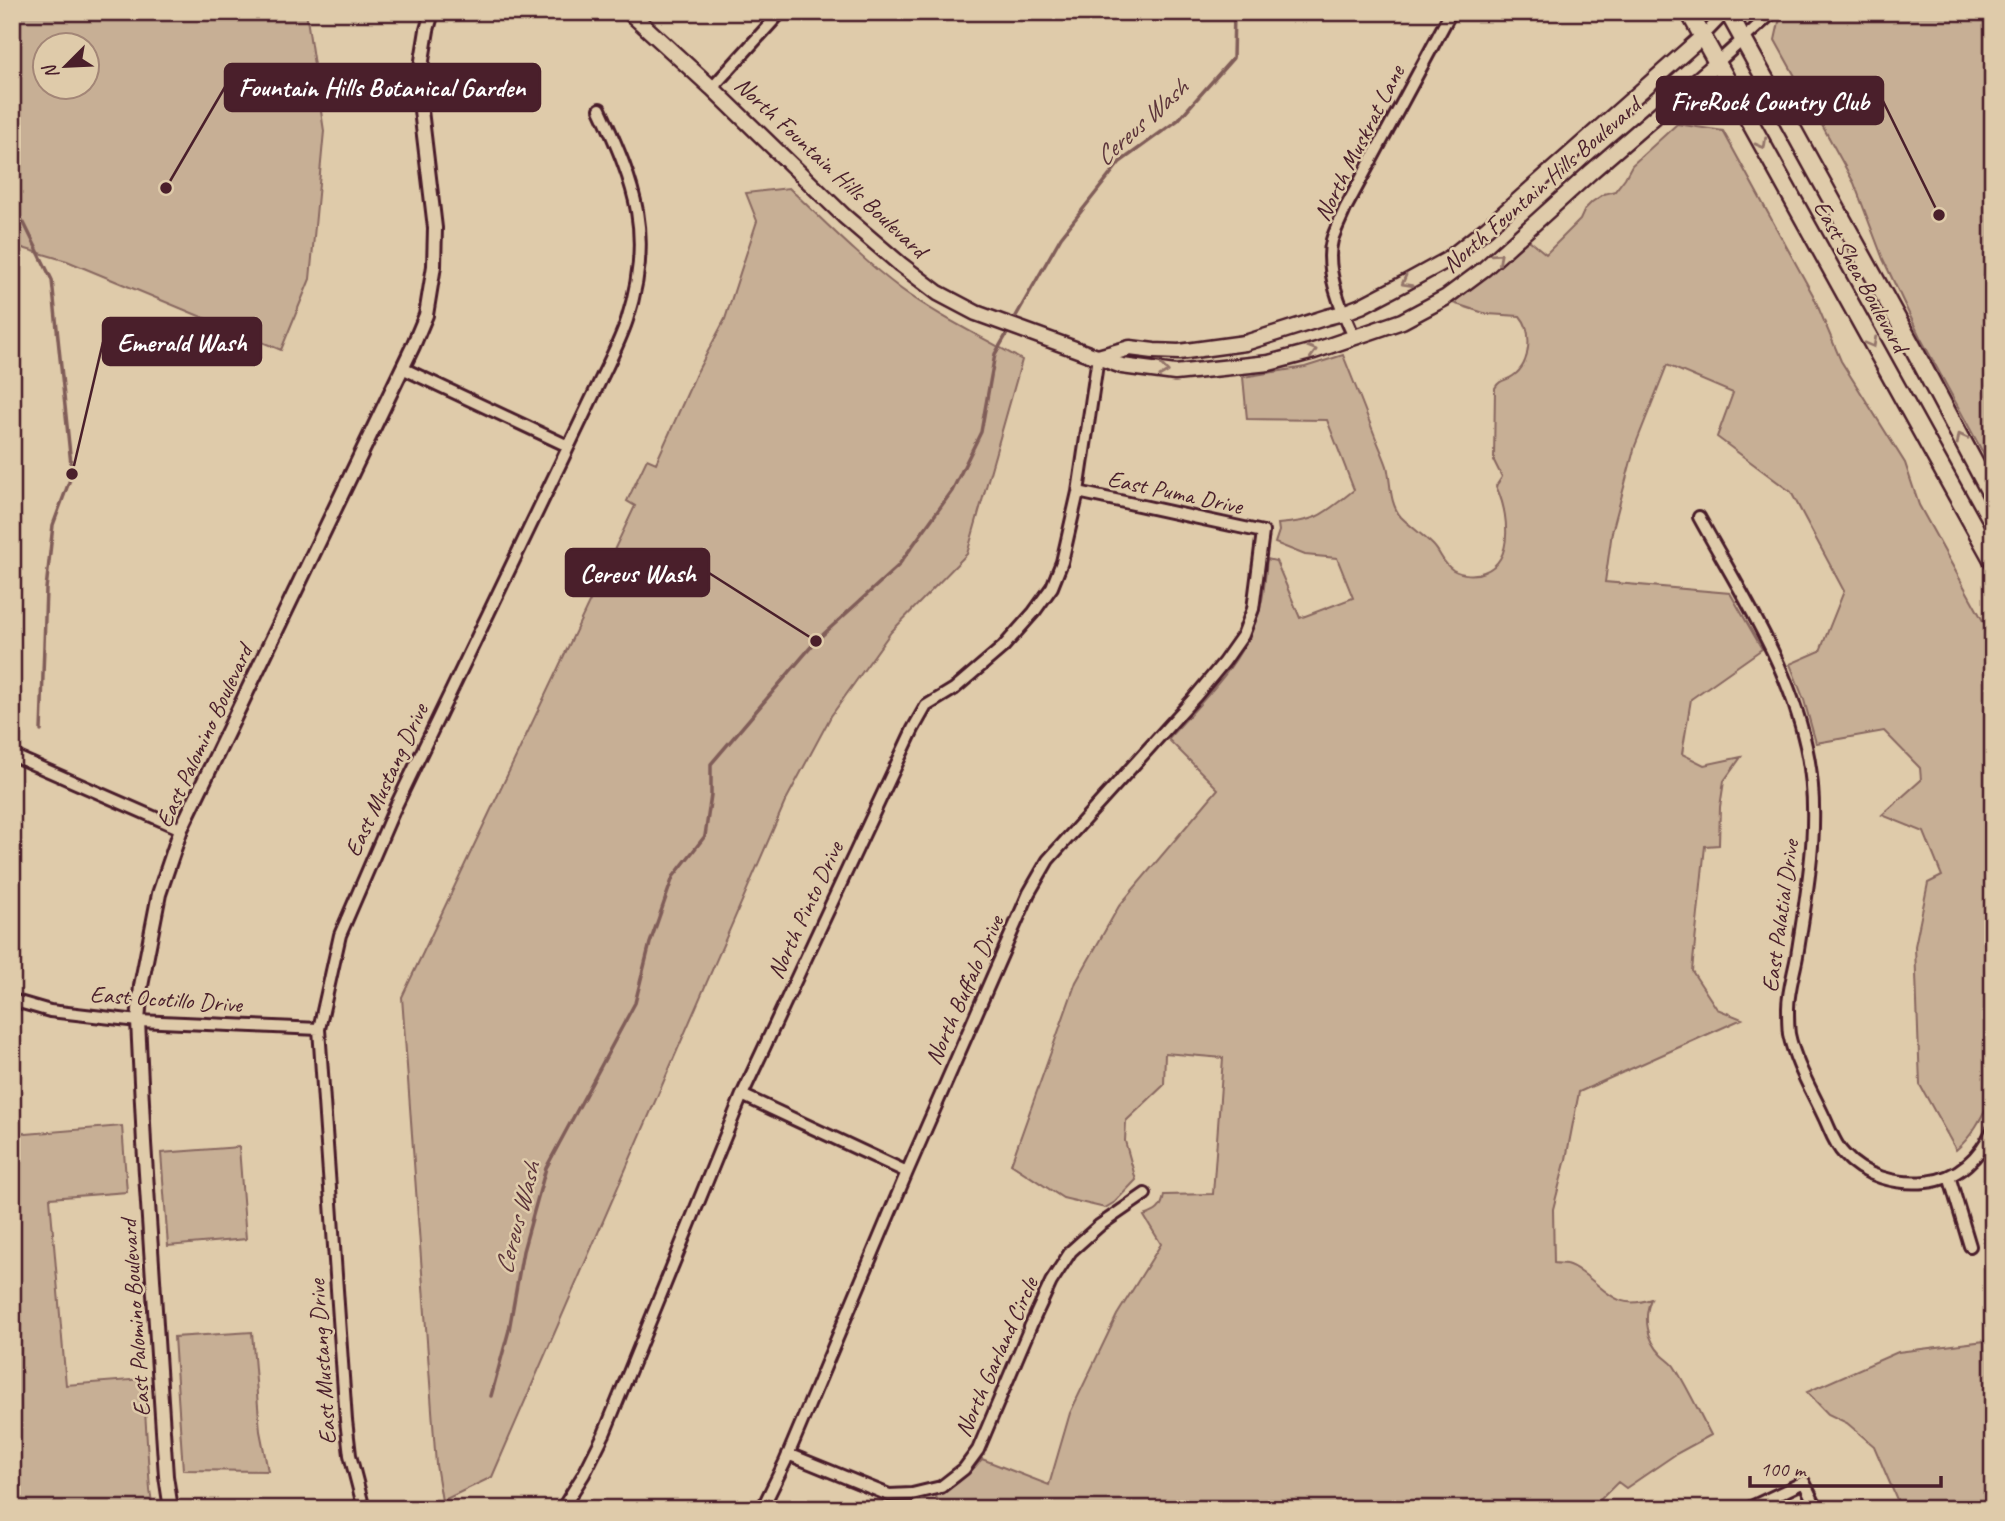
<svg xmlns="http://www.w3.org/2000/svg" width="2005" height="1521" font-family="Caveat,sans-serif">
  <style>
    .green { fill: #c7af95; stroke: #886760; stroke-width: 2; fill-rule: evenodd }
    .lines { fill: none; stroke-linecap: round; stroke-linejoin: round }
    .stream { stroke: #805d59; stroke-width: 3.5 }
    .minor-casing { stroke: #4a1f2b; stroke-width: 16 }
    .tertiary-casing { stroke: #4a1f2b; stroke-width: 18 }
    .secondary-casing { stroke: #4a1f2b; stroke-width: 19 }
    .primary-casing { stroke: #4a1f2b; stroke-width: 21 }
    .minor { stroke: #dfcbaa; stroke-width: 10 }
    .tertiary { stroke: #dfcbaa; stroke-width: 12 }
    .secondary { stroke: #dfcbaa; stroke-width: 14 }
    .primary { stroke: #dfcbaa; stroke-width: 16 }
    .oneway { stroke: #94756a }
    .labels { text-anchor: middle; stroke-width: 5; stroke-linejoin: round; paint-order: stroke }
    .street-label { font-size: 24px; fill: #4a1f2b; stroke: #dfcbaa }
    .water-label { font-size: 26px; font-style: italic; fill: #5c343a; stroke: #dfcbaa }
    .leader { fill: none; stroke: #4a1f2b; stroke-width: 2.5 }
    .callout-dot { fill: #4a1f2b; stroke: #dfcbaa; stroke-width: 2.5 }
    .callout { fill: #4a1f2b; stroke: #4a1f2b; stroke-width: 2.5 }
    .callout-label { font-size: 26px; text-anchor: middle; font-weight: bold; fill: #fff }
  </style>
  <rect width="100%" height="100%" fill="#dfcbaa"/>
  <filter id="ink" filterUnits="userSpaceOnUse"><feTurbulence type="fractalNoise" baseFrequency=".0143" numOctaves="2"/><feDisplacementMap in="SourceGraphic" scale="14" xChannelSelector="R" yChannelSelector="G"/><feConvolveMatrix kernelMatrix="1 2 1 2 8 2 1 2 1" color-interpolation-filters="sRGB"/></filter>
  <g filter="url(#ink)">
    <path class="green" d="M12 12H306L324 131 310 279 281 350 67 261 12 245ZM46 46H88V88H46Z
      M1789 12H1993V471L1920 337 1883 259 1854 183 1775 40 1779 22Z
      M1677 124 1723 131 1813 295 1841 361 1905 463 1919 505 1993 639V1094C1983 1114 1974 1135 1956 1150L1920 1085 1915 946 1928 883 1942 876 1924 832 1882 815 1921 780 1920 768 1884 731 1816 743 1804 700 1790 664 1820 651 1844 591 1791 492 1717 437 1733 393 1667 365 1635 446 1612 532 1605 582 1730 593 1762 649 1691 699 1682 754 1704 765 1741 757 1724 781 1720 807 1719 845 1705 846 1692 971 1717 1009 1742 1019 1579 1092 1566 1159 1553 1209 1554 1263C1558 1264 1562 1263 1566 1264 1571 1265 1577 1269 1581 1272 1607 1290 1616 1311 1651 1299 1643 1318 1647 1340 1662 1355 1666 1359 1671 1362 1674 1366 1688 1388 1699 1412 1711 1435L1676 1454 1626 1488 1618 1482 1591 1509H939L936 1496C955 1487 968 1475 982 1459L1049 1485 1070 1413 1117 1315 1161 1244 1144 1216C1156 1212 1162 1209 1164 1195L1213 1194 1223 1058 1165 1053 1164 1085 1126 1121 1125 1141 1136 1180 1115 1202 1105 1208 1063 1198 1011 1164 1076 982 1119 906 1218 789 1168 739C1201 702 1240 666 1257 618 1264 599 1265 579 1267 559L1276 561 1300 618 1353 598 1337 558 1305 555 1275 543 1279 531 1278 524C1319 521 1322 515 1354 490L1327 420 1247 419 1243 377 1305 367 1343 355C1353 380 1363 405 1373 431 1377 442 1383 454 1387 466 1391 482 1389 503 1401 517 1411 527 1423 535 1433 545 1441 553 1442 563 1453 570 1462 575 1475 576 1484 572 1516 560 1507 510 1496 486L1502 477 1494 461 1495 388C1500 379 1506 381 1513 376 1531 364 1533 331 1520 316L1487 314 1453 303 1529 240 1546 254 1580 220 1585 209 1592 202 1604 194 1615 191 1625 178 1632 165Z
      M789 188C825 222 861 259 901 289 938 316 982 337 1022 360L967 554 891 632 831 716 785 802 492 1477 442 1501 436 1465 402 997 635 506 627 501 647 459 656 463 696 374 725 319 757 221 746 193Z
      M12 1125 26 1134 122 1126 127 1192 50 1198 66 1385 143 1379 150 1490 153 1509H12Z
      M239 1147 246 1239 168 1246 161 1153Z
      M252 1332 260 1431 268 1471 183 1470 174 1337Z
      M1993 1340V1509H1901L1874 1446 1847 1423 1828 1414 1807 1392 1898 1352Z"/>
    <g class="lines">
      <path class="stream" d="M12 215 24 223 52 280 72 474 53 525 46 589 41 731
        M1012 323 1061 237 1120 162 1178 120 1233 58 1234 12
        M491 1396 509 1330 523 1251 546 1168 635 1003 650 943 673 877 705 836 711 795V764L816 641 898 566 952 491 981 432 995 354 1009 330"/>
      <defs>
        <path id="minor" d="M1703 36 1726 12
          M1717 63 1773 12
          M712 88 781 12
          M1354 337C1342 311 1324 270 1332 240 1335 230 1341 219 1345 209L1451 12
          M402 368 568 446
          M1699 517C1739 590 1788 663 1806 746 1822 817 1808 885 1797 956 1794 973 1788 991 1788 1008 1788 1016 1788 1026 1789 1034 1795 1063 1812 1091 1824 1117 1830 1129 1834 1144 1844 1154 1863 1176 1897 1185 1926 1182 1958 1179 1980 1157 1993 1129
          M12 755 181 829
          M12 1000 50 1011 138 1021 319 1029
          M742 1095 907 1172
          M1949 1176 1970 1246
          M788 1454 889 1495 912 1494 941 1487 964 1469 978 1450 1031 1325 1051 1282 1071 1251 1100 1225 1145 1194
          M364 1509 350 1455 346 1420 319 1029 340 935 394 810 601 379C610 360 620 341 627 320 654 235 636 187 600 109
          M562 1509 584 1474 604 1434 742 1095 913 729 926 706 954 689 1003 647 1034 612 1052 587 1062 562 1078 492 1098 357
          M762 1509 785 1462 907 1172 1029 893 1048 860 1195 697 1224 662 1243 635 1253 609 1263 532 1078 492
          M1747 1509 1804 1482 1817 1509"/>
        <path id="tertiary" d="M171 1509 166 1476 144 1143 138 1021 141 986 159 894 181 829 413 346 426 315 434 266 435 228 418 85 427 30 432 12"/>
        <path id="secondary" d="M629 12 712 88 844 216 900 264 938 293 976 313 1122 366 1175 373 1269 363 1314 351 1402 321 1445 298 1484 269 1592 171 1717 63
          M1098 357 1130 348 1154 351 1179 352 1245 343 1327 317 1343 313 1361 306 1405 283 1447 260 1487 228 1703 36"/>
        <path id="primary" d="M1689 12 1993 561
          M1728 12 1910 342 1993 498"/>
      </defs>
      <use href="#minor" class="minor-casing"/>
      <use href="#tertiary" class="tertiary-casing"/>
      <use href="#secondary" class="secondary-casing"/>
      <use href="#primary" class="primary-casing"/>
      <use href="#minor" class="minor"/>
      <use href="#tertiary" class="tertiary"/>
      <use href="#secondary" class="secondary"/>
      <use href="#primary" class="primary"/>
    </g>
    <defs><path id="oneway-chevron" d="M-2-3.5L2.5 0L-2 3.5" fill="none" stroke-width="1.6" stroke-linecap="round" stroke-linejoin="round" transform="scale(1.75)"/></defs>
    <g class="oneway">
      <use href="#oneway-chevron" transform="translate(1762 144) rotate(61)"/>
      <use href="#oneway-chevron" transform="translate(1498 257) rotate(-42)"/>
      <use href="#oneway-chevron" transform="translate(1406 282) rotate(151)"/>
      <use href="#oneway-chevron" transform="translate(1872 343) rotate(61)"/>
      <use href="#oneway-chevron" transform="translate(1312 351) rotate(-16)"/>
      <use href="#oneway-chevron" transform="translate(1164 371) rotate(7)"/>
      <use href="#oneway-chevron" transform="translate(1961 438) rotate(-118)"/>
    </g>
  </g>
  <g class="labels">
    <g class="street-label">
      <text transform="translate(1359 143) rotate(-63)" y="8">North Muskrat Lane</text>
      <text transform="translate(831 167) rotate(43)" y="8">North Fountain Hills Boulevard</text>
      <text transform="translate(1541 185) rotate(-41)" y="8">North Fountain Hills Boulevard</text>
      <text transform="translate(1861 276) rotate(61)" y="8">East Shea Boulevard</text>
      <text transform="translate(1175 492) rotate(12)" y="8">East Puma Drive</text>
      <text transform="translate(204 736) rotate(-65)" y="8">East Palomino Boulevard</text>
      <text transform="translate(386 780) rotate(-65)" y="8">East Mustang Drive</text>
      <text transform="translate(805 910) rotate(-65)" y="8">North Pinto Drive</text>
      <text transform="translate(1780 916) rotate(-82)" y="8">East Palatial Drive</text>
      <text transform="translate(964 990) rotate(-66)" y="8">North Buffalo Drive</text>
      <text transform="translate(166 999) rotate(4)" y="8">East Ocotillo Drive</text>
      <text transform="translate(135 1318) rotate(-94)" y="8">East Palomino Boulevard</text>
      <text transform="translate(996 1357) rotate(-66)" y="8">North Garland Circle</text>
      <text transform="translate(322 1362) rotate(-94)" y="8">East Mustang Drive</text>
    </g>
    <g class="water-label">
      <text transform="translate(1141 122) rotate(-42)" y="9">Cereus Wash</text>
      <text transform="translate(517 1218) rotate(-75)" y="9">Cereus Wash</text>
    </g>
  </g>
  <path class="leader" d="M166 188L225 87M1939 215L1883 101M72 474L103 342M816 641L709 573"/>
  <g class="callout-dot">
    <circle cx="166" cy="188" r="7"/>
    <circle cx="1939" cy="215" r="7"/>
    <circle cx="72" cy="474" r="7"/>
    <circle cx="816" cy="641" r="7"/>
  </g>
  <g class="callout">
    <rect x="225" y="64" width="315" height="47" rx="7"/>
    <rect x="1657" y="77" width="226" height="47" rx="7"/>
    <rect x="103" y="318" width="158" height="47" rx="7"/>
    <rect x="566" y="549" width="143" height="47" rx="7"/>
  </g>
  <g class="callout-label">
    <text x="382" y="96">Fountain Hills Botanical Garden</text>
    <text x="1770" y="110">FireRock Country Club</text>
    <text x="182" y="351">Emerald Wash</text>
    <text x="638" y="582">Cereus Wash</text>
  </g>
  <rect width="2005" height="1521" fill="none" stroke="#dfcbaa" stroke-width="42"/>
  <rect x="21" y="21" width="1963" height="1479" fill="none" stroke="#4a1f2b" stroke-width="2.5" filter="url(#ink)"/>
  <g transform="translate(66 66) rotate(246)"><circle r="33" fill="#dfcbaa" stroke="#a38677" stroke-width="2"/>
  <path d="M0-5L12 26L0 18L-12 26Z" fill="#4a1f2b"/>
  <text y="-10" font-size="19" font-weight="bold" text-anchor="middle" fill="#4a1f2b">N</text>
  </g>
  <path d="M1750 1476v10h191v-10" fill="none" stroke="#4a1f2b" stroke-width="3.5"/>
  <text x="1760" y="1476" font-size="21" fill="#4a1f2b" stroke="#dfcbaa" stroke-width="5" paint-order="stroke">100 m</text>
</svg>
